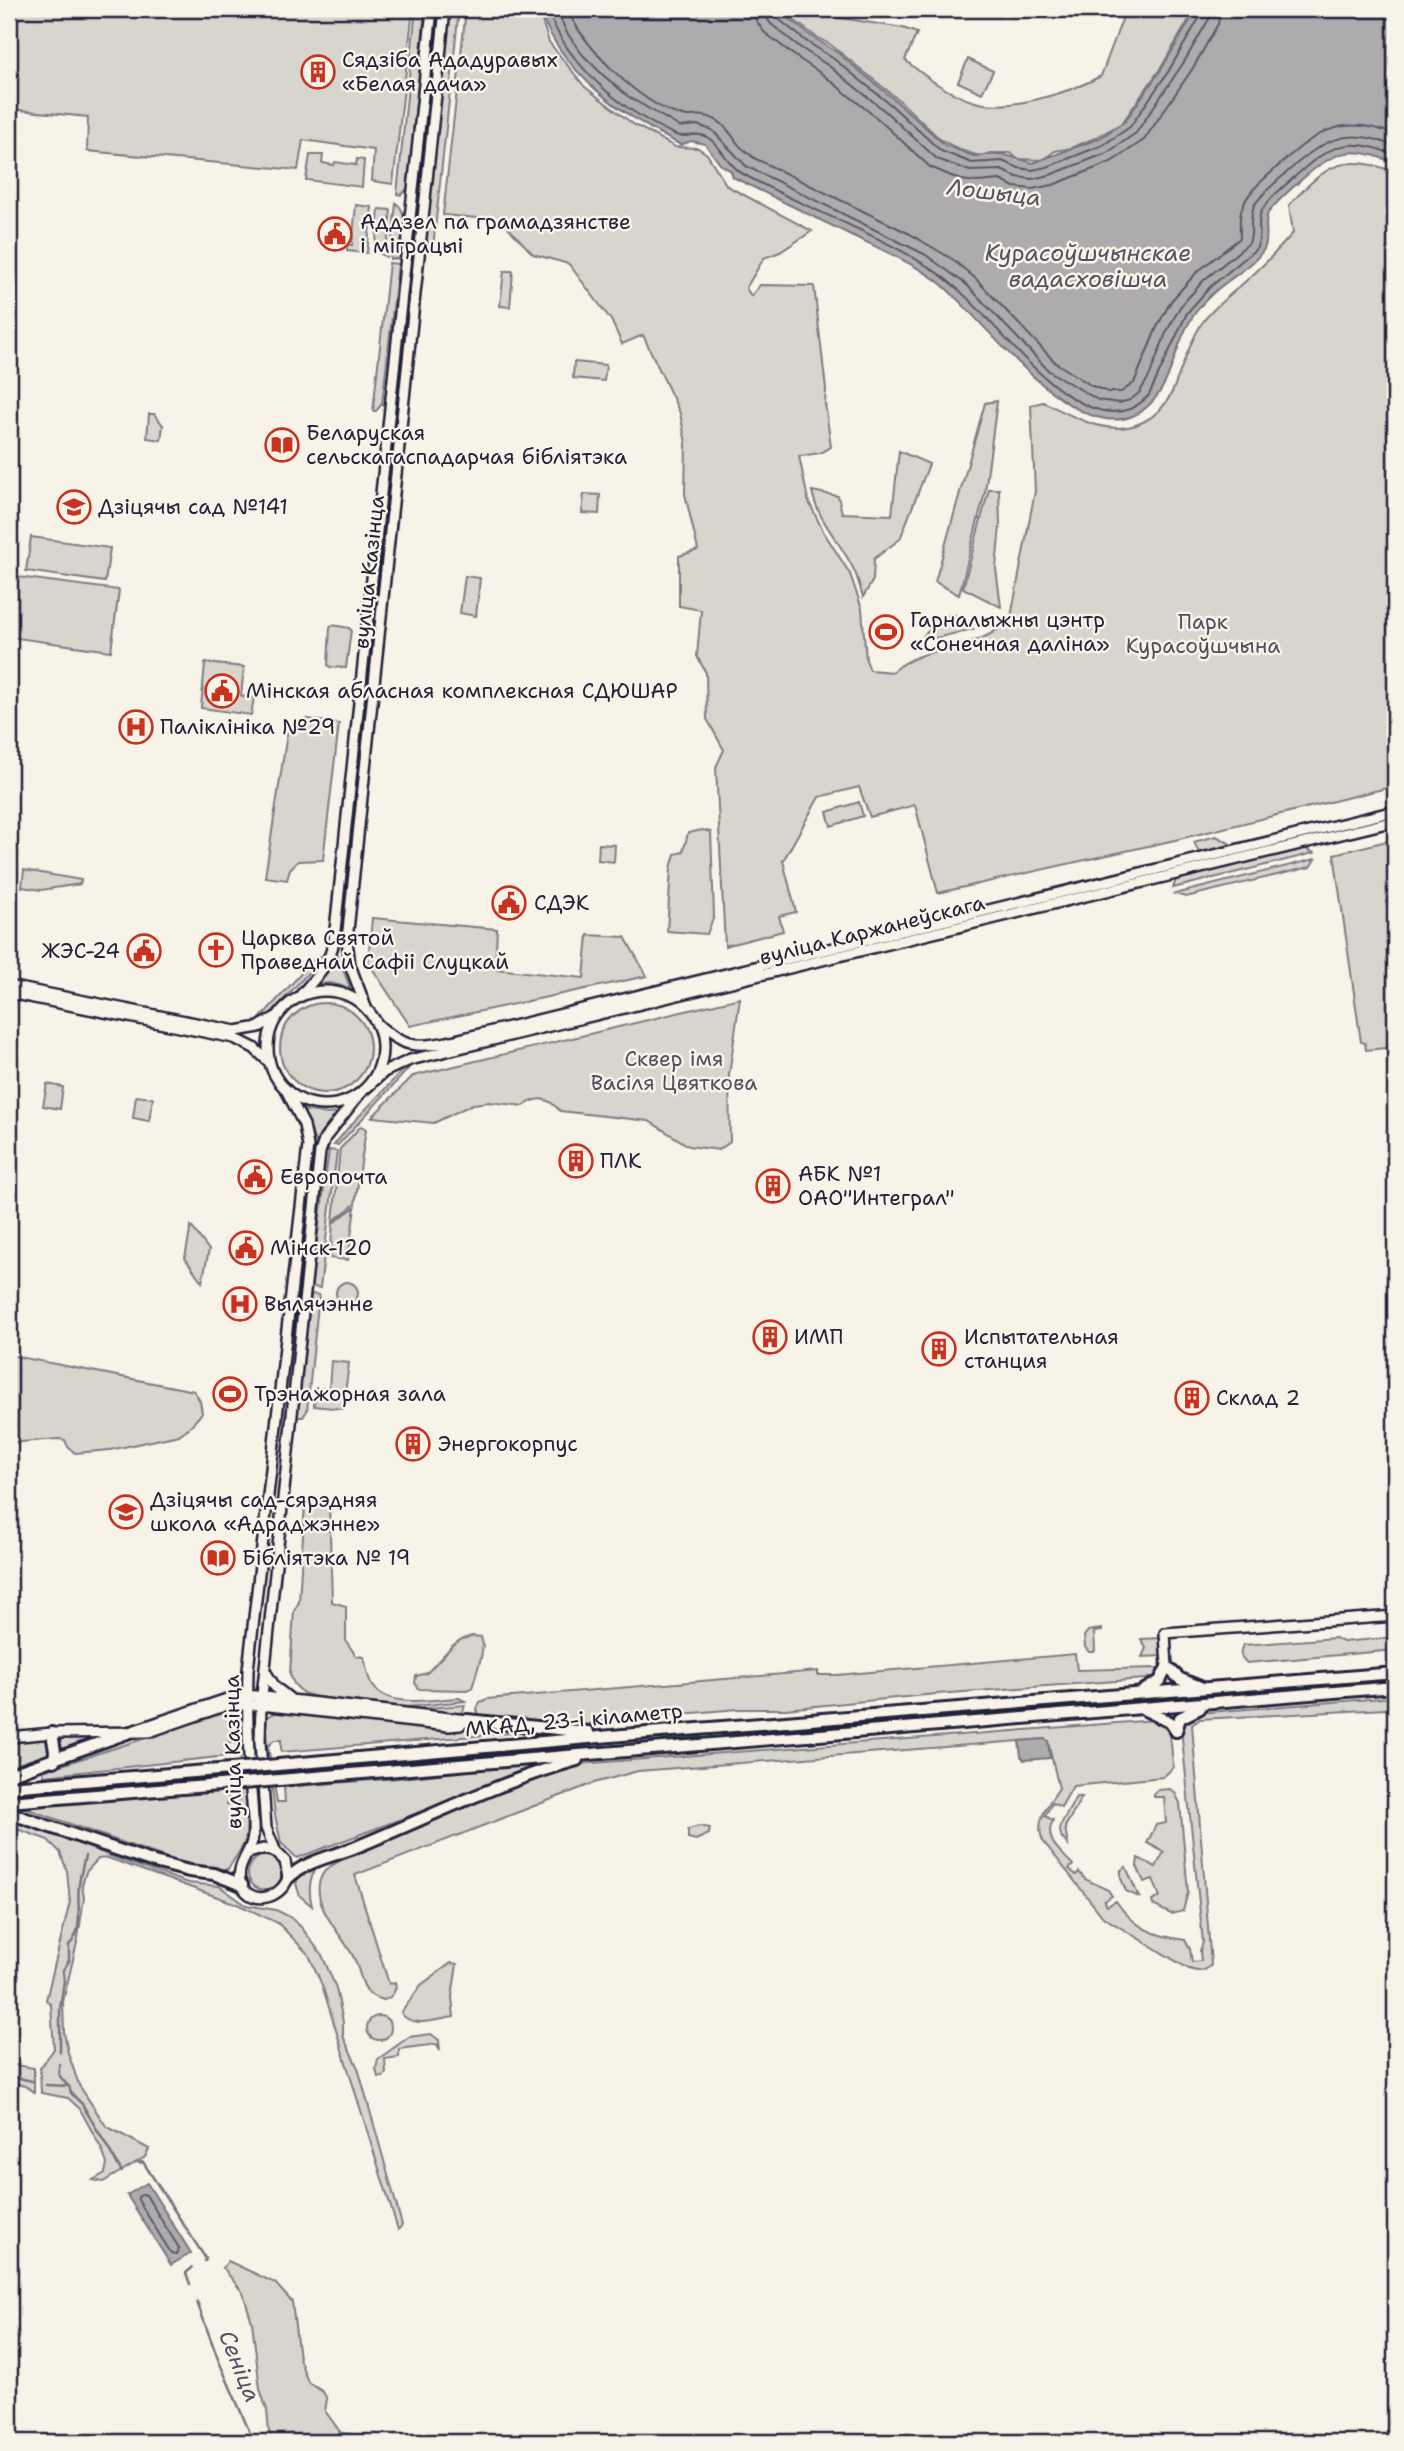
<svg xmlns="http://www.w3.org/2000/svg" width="1404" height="2451" font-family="'Shantell Sans',sans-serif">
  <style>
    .green { fill: #d8d5cf; stroke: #7d7c85; stroke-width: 2 }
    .water { fill: #aeabad; stroke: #76747f; stroke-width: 2 }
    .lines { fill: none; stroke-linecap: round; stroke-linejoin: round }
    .shore { stroke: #5a5969; stroke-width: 2 }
    .stream { stroke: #76747f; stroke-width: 2.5 }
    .secondary-casing { stroke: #22223b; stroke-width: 14 }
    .highway-casing { stroke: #22223b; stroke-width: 16 }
    .secondary { stroke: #f7f3e8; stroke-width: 9 }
    .highway { stroke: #f7f3e8; stroke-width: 10 }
    .highway-bridge-casing { stroke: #22223b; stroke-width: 16; stroke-linecap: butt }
    .highway-bridge { stroke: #f7f3e8; stroke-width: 10 }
    .labels { text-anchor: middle; stroke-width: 5; stroke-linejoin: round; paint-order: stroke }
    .poi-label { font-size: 21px; fill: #22223b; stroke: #f7f3e8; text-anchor: start }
    .street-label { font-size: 21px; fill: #22223b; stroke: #f7f3e8 }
    .park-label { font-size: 21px; fill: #504f60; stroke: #f7f3e8 }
    .water-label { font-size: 23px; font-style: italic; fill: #535263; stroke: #f7f3e8 }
  </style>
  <rect width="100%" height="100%" fill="#f7f3e8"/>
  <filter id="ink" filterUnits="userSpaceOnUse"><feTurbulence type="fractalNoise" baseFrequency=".0143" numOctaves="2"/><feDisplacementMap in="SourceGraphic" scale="14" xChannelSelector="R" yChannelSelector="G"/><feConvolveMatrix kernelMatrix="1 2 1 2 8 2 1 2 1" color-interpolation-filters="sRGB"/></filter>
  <g filter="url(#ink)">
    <path class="green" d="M9 9H413L393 184 372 181 374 150 303 140 298 170 87 151 88 117 9 109Z
      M416 9H425L408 188 401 195 397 194Z
      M450 9H459L433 247 429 246 426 239Z
      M466 9H538L549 42 585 87 633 124 675 147 698 148 707 154 727 186 812 231 780 252 764 258 746 288 751 296 760 285 814 286 826 389 825 403 831 447 820 453 799 456 808 500 823 531 850 574 862 609 866 660 870 670 892 672C930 640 979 655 1011 617L1035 491 1031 405 1043 402C1074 416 1108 439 1143 422 1157 415 1166 405 1172 392 1182 369 1188 345 1202 323 1215 305 1232 294 1248 279 1264 265 1279 249 1293 233L1289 205C1326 166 1341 152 1395 172V786L1175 840 938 893 915 805 870 817 859 787 819 797 783 861 796 912 779 916 783 931 725 946 716 767 724 750 707 719 706 673 697 656 701 610 679 606V556L698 550 685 494 686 443 680 413 643 335 622 344 611 320 569 264 533 254 501 220 443 215Z
      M779 9H825L835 17 903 28 917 33 905 60C927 78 948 94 975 102 1008 112 1071 92 1101 76L1126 9H1195L1162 66 1122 123 1095 138 1071 148 1055 151 1043 160 1017 159 1011 153H991L980 156 960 150 941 140 900 101 831 45 815 36Z
      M968 59 993 71 982 93 958 82Z
      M310 155H323L322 163 334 165 335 162 356 165 357 159 364 160 362 187 306 180Z
      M396 203C411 213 401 244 399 259H390Z
      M356 205 372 207 367 253 347 251V245H352Z
      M379 209 391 210 386 257 375 251Z
      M389 263 398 264 382 404 376 411H373Z
      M504 271H513L510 307 500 306Z
      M574 362 606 365 604 381 573 378Z
      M997 401 985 492 959 595 935 582 985 403Z
      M149 414H154L163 425 161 440 147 438Z
      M899 451 929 464 900 539 874 559 873 580 863 597C860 588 858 578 854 570 841 542 818 522 812 491L838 496 842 513 892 515Z
      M989 489H999L1000 526 996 569 1001 607 963 588Z
      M584 494 600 495 599 514 582 513Z
      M31 537 110 548 105 582 26 571Z
      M10 576 119 590 111 651 9 637Z
      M465 576 480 578 476 616 460 613Z
      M955 615 973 629 936 638 924 635 945 616Z
      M332 625 349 628 351 630 346 668 330 667 328 665 330 627Z
      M205 663 244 667 241 696 254 698 251 715 201 708Z
      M308 719 339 724 323 860 298 861 290 869 287 880 265 877 288 727 297 721Z
      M859 802 863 816 831 826 827 812Z
      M702 830 711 832 714 916 707 934 667 931 671 868 675 854 683 852 688 833Z
      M1216 836 1229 843 1230 848 1200 855 1194 842Z
      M1395 839V1047L1366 1050 1365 1043 1361 1042 1334 854Z
      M599 844 615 845 614 862 598 860Z
      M1304 848 1314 853 1173 888 1176 880Z
      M1315 859 1310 867 1186 897 1175 894Z
      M24 870 81 880 80 884 41 890 22 887Z
      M372 918 497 929 495 969 584 978 588 935 625 937 647 976 410 1026 368 962Z
      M337 953 350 988 330 983 319 984 333 964Z
      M317 956 323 957 270 1014 255 1024Z
      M740 998 729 1075 730 1142 719 1150 689 1146 649 1121 560 1111C549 1098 538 1095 524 1106L489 1102 473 1104 434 1123 372 1117 413 1076Z
      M280 1048a45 45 0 1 1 90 0a45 45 0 1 1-90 0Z
      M409 1068 338 1145H334L348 1128 401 1072Z
      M47 1084 63 1087 60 1109 43 1106Z
      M136 1096 153 1098 149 1121 133 1118Z
      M303 1110 328 1114 339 1113 315 1142Z
      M361 1126 366 1129 355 1204 333 1221 340 1149Z
      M329 1150 337 1151 320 1288 311 1287Z
      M355 1207 348 1260 330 1258 333 1223Z
      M191 1226 209 1250 202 1282 185 1258Z
      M336 1293a11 11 0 1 1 22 0a11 11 0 1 1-22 0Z
      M311 1294 319 1295 307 1411 303 1417H297Z
      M9 1355 194 1391 200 1401 202 1413 190 1427 179 1435 110 1450 75 1453 68 1447 65 1440 58 1439 9 1443Z
      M331 1361 349 1363 343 1409 314 1406 316 1388 329 1389Z
      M329 1501 332 1602 346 1606V1641L356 1656 364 1657C366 1665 367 1675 371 1683 386 1710 433 1699 459 1698L465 1701 407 1707 316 1697 303 1693 294 1684 290 1674 294 1611 299 1602 305 1502Z
      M1102 1629V1631L1094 1632 1095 1650 1094 1652H1089L1085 1647 1084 1636 1088 1631Z
      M472 1636 481 1637 483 1645 481 1658 472 1688 468 1690 419 1689 415 1683 416 1676 427 1673 451 1647 460 1640Z
      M1395 1637V1650L1247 1663C1240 1657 1239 1653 1243 1645L1336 1638 1343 1642Z
      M1161 1638 1163 1656 1142 1657 1146 1648 1141 1639Z
      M1075 1654 1077 1670 1157 1668 1160 1671 1157 1676 1145 1679 936 1694 785 1709H737L604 1721 582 1726 479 1716 477 1709 480 1702 487 1699 818 1671V1675H837Z
      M1395 1697V1713L1385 1709 1200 1719 1192 1725 1211 1965C1205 1972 1197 1972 1189 1969L1103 1917 1043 1841C1034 1821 1048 1805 1059 1788L1048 1742 1045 1739 638 1771 594 1783 355 1875 389 1984 395 1982C398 1990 391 1998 384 2000 377 1998 369 1996 366 1989 360 1980 359 1968 354 1958 343 1935 315 1911 319 1884 322 1868 333 1865 345 1858L537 1776 579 1764 1156 1720C1176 1727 1169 1750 1174 1767L1163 1777 1073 1786 1061 1807 1052 1803 1045 1816 1053 1820C1043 1840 1060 1851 1073 1865L1069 1869 1076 1875 1079 1872 1085 1879 1108 1890 1112 1896 1104 1901 1107 1906 1116 1901C1134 1928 1154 1936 1185 1940L1190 1949 1192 1962 1201 1961 1200 1951 1203 1942 1181 1728C1184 1719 1189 1717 1197 1713Z
      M465 1705 463 1712 456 1714 413 1709Z
      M230 1711 237 1713C243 1722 249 1826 245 1840 242 1850 233 1860 228 1869H213L178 1862 22 1807 231 1788 227 1804C232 1804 234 1805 238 1801 245 1794 240 1751 235 1743L226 1742 227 1756 44 1776 43 1771Z
      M278 1711 467 1726 525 1732 281 1752V1740H274L268 1746 277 1802H285L284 1787 412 1777 538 1763 481 1789 297 1858 281 1843 275 1815 265 1726 267 1717Z
      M58 1736H101L100 1740 58 1754 60 1748Z
      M43 1738 48 1741 51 1749 48 1756 9 1768V1742Z
      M1170 1789 1175 1793 1180 1803 1188 1892 1183 1911 1171 1914 1153 1905 1152 1901 1160 1897 1153 1879 1144 1882 1137 1866 1138 1858 1156 1867 1164 1852 1147 1843 1156 1825 1166 1823 1164 1797H1154V1795L1158 1790Z
      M1076 1797H1082L1065 1827 1068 1845 1062 1838 1059 1828Z
      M9 1820 31 1826 124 1861 188 1883 219 1886 246 1905 276 1910 290 1917 301 1927 322 1955 336 1988 343 2022V2036L358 2068 402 2225 398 2230 322 1985 309 1955 278 1923 237 1904 108 1858 98 1859 86 1872 82 1885 84 1898 78 1938 63 2002 64 2032 68 2053 79 2085 106 2126 149 2149 145 2157 103 2182 93 2180 105 2173 107 2164 102 2150 80 2109 68 2098 41 2093 40 2068 54 2049 51 2005 46 2000 70 1902 67 1871 60 1852 48 1840 9 1826Z
      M699 1826 710 1828 709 1834 696 1840 688 1838V1829Z
      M248 1873a17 17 0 1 1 34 0a17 17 0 1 1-34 0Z
      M311 1866H317C309 1880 308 1891 312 1906L300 1896 296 1884 299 1875Z
      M1126 1867 1139 1897 1126 1891 1121 1878V1870Z
      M451 1963 457 1964 452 1997 454 2017C438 2019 411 2029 401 2013L421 1985Z
      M367 2028a12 12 0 1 1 24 0a12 12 0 1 1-24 0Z
      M431 2034 439 2040 440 2051 437 2044 399 2049V2057L385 2059 386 2073 383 2077H378L376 2069 378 2059 409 2037Z
      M9 2064 34 2068V2092L25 2086 9 2082Z
      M228 2261 275 2283 292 2302 299 2358 308 2382 323 2392 327 2399 325 2411 341 2433 366 2436 371 2440 370 2442H275L269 2432 267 2410 260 2389 252 2322 243 2293 223 2268Z"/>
    <path class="water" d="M539 9H777L810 35 838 53 895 100 945 145 973 156 1002 154 1033 163 1100 138 1125 121 1162 68 1197 9H1395V164C1353 143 1333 151 1300 181 1289 191 1277 201 1268 213 1263 225 1270 238 1264 249 1256 262 1240 272 1228 281 1213 292 1198 306 1189 323 1174 348 1172 383 1150 404 1085 469 982 313 936 280 909 261 878 248 847 233 809 215 771 196 733 177L731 171 720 164 705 144 691 141 681 145C621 114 563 75 539 9Z
      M1045 1739 1048 1741 1050 1758 1024 1760 1021 1756 1019 1741Z
      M147 2183 191 2253 171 2265 127 2195Z"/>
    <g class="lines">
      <path class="shore" d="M547 9C568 66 622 111 676 135 686 139 696 131 707 137 721 145 728 166 743 174 804 208 873 231 932 269 950 281 966 296 980 311 1014 346 1097 453 1149 395L1187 313 1210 287 1256 249C1263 237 1256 225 1261 212 1267 200 1280 190 1290 181 1326 148 1347 132 1395 156
        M556 9 567 33 582 54 603 75 629 97 680 127 697 125 712 130 746 166 926 255 967 285 1049 371 1098 400 1119 403 1130 400 1139 393 1149 377 1166 333 1180 307 1204 280 1249 243C1254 232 1248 219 1254 206 1261 194 1274 184 1284 175 1321 141 1346 124 1395 147
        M567 9C585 48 637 101 679 115 687 118 697 114 706 116 722 120 729 131 738 144 742 149 749 153 754 158L910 234 952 259 975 278 1056 363 1092 386 1108 392H1121L1134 383 1157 327 1171 301 1197 272 1240 238C1240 229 1239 220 1241 211 1246 193 1262 181 1275 169 1314 133 1341 112 1395 135
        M754 9 756 20 764 32 795 56 822 74 878 119 930 167 961 180 978 182 1000 180 1014 187 1032 189 1053 185 1111 162 1144 140 1193 68 1218 24 1221 9
        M765 9 766 17 771 24 801 48 829 66 885 111 937 159 970 171 1001 170 1017 177 1032 179 1050 175 1107 153 1136 133 1184 62 1209 19 1211 9
        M774 9 776 17 806 41 834 59 891 105 941 151 972 163 1002 161 1019 168 1032 170 1047 167 1103 145 1130 127 1168 72 1201 15 1202 9
        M143 2194 146 2195 179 2248 176 2254 171 2253 138 2200V2197Z"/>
      <path class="stream" d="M60 2052V2009L64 1981 63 1970 69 1961V1945C85 1930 76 1903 79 1884 80 1875 83 1865 85 1856
        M59 2064V2075L68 2086
        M9 2076 32 2081
        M46 2085 69 2086 71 2093 82 2104 122 2172
        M139 2163 143 2162 206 2259 205 2261
        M190 2284 186 2273 192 2268
        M197 2302 218 2359 254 2442"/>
      <defs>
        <path id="secondary" d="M9 986 236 1031 259 1027 276 1017
          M268 1048a57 57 0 1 1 114 0a57 57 0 1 1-114 0Z
          M9 993 234 1038 254 1048 270 1063
          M298 998C313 981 331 963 334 940L432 9
          M367 1010 350 965 347 940 445 9
          M376 1023C401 1046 414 1049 447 1042L1395 811
          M285 1088 304 1125 308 1146 248 1670C247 1706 248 1741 250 1777 251 1796 254 1816 253 1836 252 1852 236 1864 240 1881 248 1907 280 1900 288 1878L285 1861 276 1852 266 1828 260 1741 261 1705 320 1152 325 1138 362 1091
          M364 1090 384 1072 410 1060 1395 821
          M1167 1667 1165 1633 1395 1616
          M265 1671 275 1687 289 1698
          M135 1730 230 1698 247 1695 467 1720
          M9 1737 52 1733 149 1732 227 1705H261L449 1726 460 1725 467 1720
          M248 1853 263 1849 276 1852"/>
        <path id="highway" d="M1143 1691 1160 1681 1167 1667 1180 1679 1200 1687
          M1145 1710 1170 1722 1176 1731
          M467 1720 588 1732
          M1176 1731 1180 1718 1200 1708
          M52 1733 55 1751 54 1761
          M278 1765 623 1735 1395 1673
          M9 1775 130 1732
          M279 1780 1395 1687
          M9 1787 231 1769
          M9 1802 232 1784
          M9 1813 154 1862 189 1871 214 1874 242 1885
          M288 1878C307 1860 332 1857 356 1847 429 1817 501 1781 577 1760"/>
      </defs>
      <use href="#secondary" class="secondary-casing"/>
      <use href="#highway" class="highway-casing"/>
      <use href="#secondary" class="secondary"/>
      <use href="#highway" class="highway"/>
      <defs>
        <path id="highway-bridge" d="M231 1769 278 1765
          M232 1784 279 1780"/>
      </defs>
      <use href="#highway-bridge" class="highway-bridge-casing"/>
      <use href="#highway-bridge" class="highway-bridge"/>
    </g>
  </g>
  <defs>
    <symbol id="building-ring" viewBox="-11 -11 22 22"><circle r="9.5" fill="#f7f3e8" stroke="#c8321e" stroke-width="1.5"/><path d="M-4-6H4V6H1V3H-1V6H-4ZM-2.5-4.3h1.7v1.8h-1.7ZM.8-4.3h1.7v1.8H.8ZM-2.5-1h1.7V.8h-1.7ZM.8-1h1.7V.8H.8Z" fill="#c8321e"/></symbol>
    <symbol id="civic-ring" viewBox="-11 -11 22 22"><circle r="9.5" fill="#f7f3e8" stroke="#c8321e" stroke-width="1.5"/><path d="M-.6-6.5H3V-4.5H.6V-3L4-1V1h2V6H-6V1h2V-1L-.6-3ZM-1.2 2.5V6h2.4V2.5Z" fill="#c8321e"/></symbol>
    <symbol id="library-ring" viewBox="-11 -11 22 22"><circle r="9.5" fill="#f7f3e8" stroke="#c8321e" stroke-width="1.5"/><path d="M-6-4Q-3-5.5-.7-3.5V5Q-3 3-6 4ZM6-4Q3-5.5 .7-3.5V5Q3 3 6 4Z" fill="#c8321e"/></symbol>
    <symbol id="school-ring" viewBox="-11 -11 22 22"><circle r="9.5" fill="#f7f3e8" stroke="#c8321e" stroke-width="1.5"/><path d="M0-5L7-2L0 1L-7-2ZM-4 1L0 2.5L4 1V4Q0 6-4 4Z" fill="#c8321e"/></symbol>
    <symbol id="stadium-ring" viewBox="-11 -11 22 22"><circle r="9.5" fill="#f7f3e8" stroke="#c8321e" stroke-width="1.5"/><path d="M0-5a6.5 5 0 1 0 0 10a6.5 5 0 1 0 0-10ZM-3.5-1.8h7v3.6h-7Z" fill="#c8321e"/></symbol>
    <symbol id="hospital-ring" viewBox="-11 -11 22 22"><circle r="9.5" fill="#f7f3e8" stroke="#c8321e" stroke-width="1.5"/><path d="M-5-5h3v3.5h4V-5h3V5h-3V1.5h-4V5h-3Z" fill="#c8321e"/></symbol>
    <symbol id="church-ring" viewBox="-11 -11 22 22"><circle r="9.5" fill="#f7f3e8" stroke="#c8321e" stroke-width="1.5"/><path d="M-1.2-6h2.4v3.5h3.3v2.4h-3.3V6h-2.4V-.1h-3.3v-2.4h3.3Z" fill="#c8321e"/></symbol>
  </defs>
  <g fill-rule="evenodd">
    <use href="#building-ring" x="299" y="53" width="38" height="38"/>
    <use href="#civic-ring" x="316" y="215" width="38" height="38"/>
    <use href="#library-ring" x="263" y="426" width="38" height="38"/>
    <use href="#school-ring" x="55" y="488" width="38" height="38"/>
    <use href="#stadium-ring" x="867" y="613" width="38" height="38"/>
    <use href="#civic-ring" x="203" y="672" width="38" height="38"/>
    <use href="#hospital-ring" x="117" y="708" width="38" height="38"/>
    <use href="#civic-ring" x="490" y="884" width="38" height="38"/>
    <use href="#church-ring" x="197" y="931" width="38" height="38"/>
    <use href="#civic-ring" x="125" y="932" width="38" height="38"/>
    <use href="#building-ring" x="557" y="1142" width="38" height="38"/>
    <use href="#civic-ring" x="236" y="1158" width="38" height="38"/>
    <use href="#building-ring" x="754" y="1167" width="38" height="38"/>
    <use href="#civic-ring" x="227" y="1229" width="38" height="38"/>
    <use href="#hospital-ring" x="221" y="1285" width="38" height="38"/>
    <use href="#building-ring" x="751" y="1318" width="38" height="38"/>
    <use href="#building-ring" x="920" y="1330" width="38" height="38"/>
    <use href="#stadium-ring" x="211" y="1375" width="38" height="38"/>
    <use href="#building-ring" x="1173" y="1379" width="38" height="38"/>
    <use href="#building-ring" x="394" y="1425" width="38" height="38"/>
    <use href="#school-ring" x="107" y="1493" width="38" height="38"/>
    <use href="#library-ring" x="199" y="1539" width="38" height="38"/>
  </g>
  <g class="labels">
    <g class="poi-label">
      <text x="342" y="67">Сядзіба Ададуравых<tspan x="342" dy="24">«Белая дача»</tspan></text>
      <text x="360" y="229">Аддзел па грамадзянстве<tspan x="360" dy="24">і міграцыі</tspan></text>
      <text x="306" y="440">Беларуская<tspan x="306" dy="24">сельскагаспадарчая бібліятэка</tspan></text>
      <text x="98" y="514">Дзіцячы сад №141</text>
      <text x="910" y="627">Гарналыжны цэнтр<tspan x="910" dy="24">«Сонечная даліна»</tspan></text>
      <text x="246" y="698">Мінская абласная комплексная СДЮШАР</text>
      <text x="160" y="734">Паліклініка №29</text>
      <text x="534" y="910">СДЭК</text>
      <text x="241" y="945">Царква Святой<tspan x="241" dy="24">Праведнай Сафіі Слуцкай</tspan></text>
      <text x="120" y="958" text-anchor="end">ЖЭС-24</text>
      <text x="600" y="1168">ПЛК</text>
      <text x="798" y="1181">АБК №1<tspan x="798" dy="24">ОАО"Интеграл"</tspan></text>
      <text x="280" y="1184">Европочта</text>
      <text x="270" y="1255">Мінск-120</text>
      <text x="264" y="1311">Вылячэнне</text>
      <text x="794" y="1344">ИМП</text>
      <text x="964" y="1344">Испытательная<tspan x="964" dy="24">станция</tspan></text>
      <text x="254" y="1401">Трэнажорная зала</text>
      <text x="1216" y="1405">Склад 2</text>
      <text x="438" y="1451">Энергокорпус</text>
      <text x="150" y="1507">Дзіцячы сад-сярэдняя<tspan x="150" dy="24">школа «Адраджэнне»</tspan></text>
      <text x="242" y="1565">Бібліятэка № 19</text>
    </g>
    <g class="street-label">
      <text transform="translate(369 572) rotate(-84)" y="7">вуліца Казінца</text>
      <text transform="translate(872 930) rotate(-14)" y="7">вуліца Каржанеўскага</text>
      <text transform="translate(574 1720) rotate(-5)" y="7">МКАД, 23-і кіламетр</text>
      <text transform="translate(233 1752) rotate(-91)" y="7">вуліца Казінца</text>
    </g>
    <g class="park-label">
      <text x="1203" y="629">Парк<tspan x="1203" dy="24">Курасоўшчына</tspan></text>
      <text x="674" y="1066">Сквер імя<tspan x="674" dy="24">Васіля Цвяткова</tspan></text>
    </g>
    <g class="water-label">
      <text transform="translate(994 192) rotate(7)" y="8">Лошыца</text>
      <text x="1088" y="261">Курасоўшчынскае<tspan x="1088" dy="26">вадасховішча</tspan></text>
      <text transform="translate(240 2366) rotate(68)" y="8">Сеніца</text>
    </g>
  </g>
  <rect width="1404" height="2451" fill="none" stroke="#f7f3e8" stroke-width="35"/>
  <rect x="18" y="18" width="1369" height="2416" fill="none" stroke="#22223b" stroke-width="2.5" filter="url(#ink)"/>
</svg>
